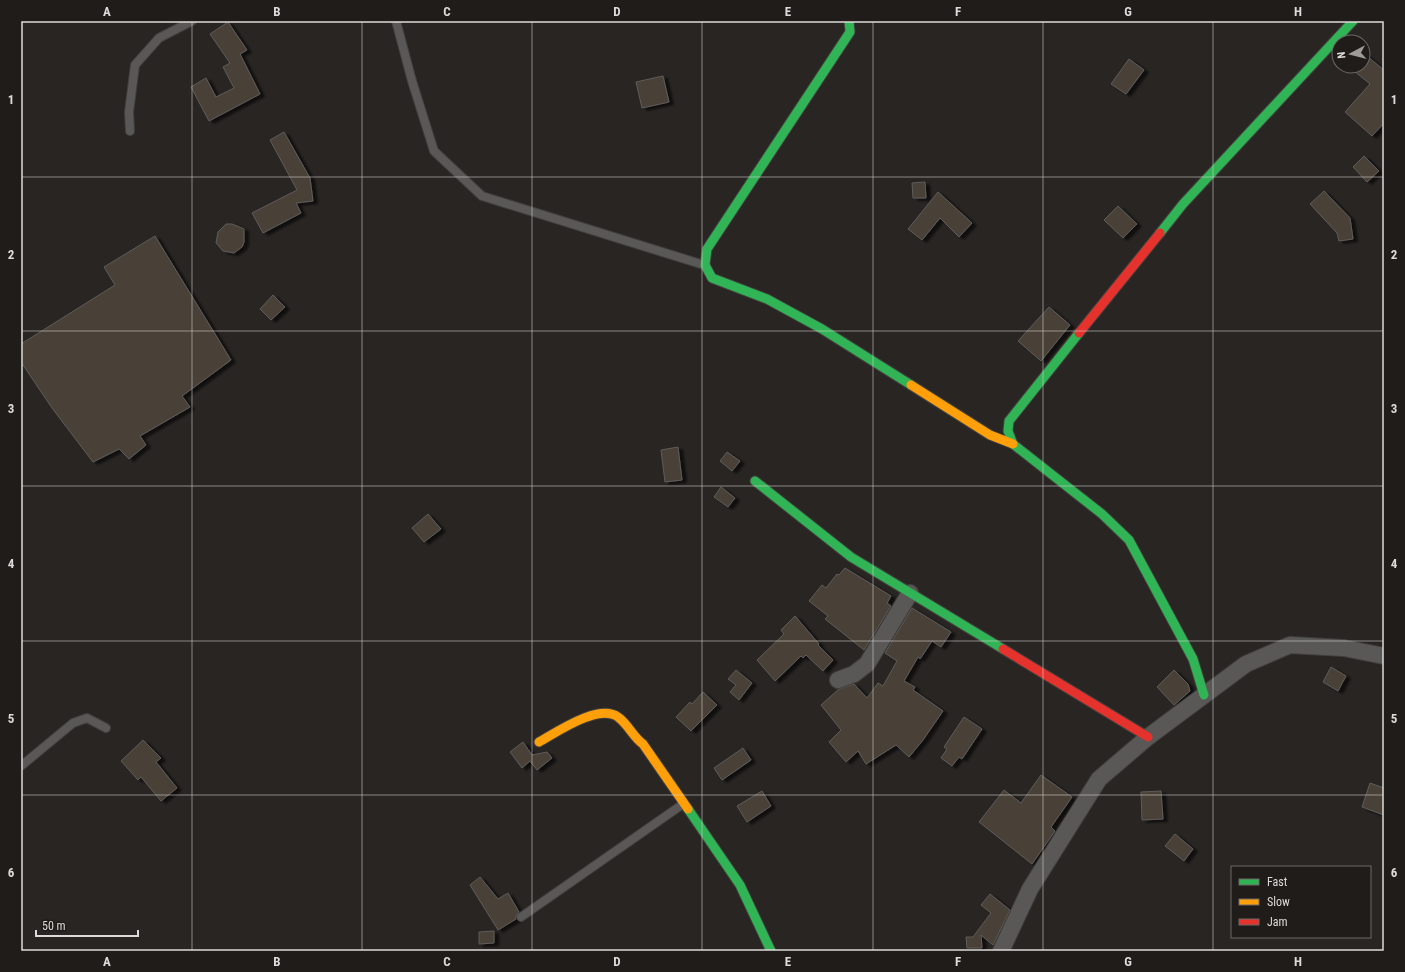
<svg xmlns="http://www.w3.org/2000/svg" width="1405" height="972" font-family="'Roboto Condensed',sans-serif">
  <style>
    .building { fill: #483f38; stroke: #5f5d5b; filter: url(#shadow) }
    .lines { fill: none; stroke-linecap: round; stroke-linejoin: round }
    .lane-casing { stroke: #42403e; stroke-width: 10 }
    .street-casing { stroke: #42403e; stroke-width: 18 }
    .fast-casing { stroke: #42403e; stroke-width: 11 }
    .slow-casing { stroke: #42403e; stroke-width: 11 }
    .jam-casing { stroke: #42403e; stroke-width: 11 }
    .lane { stroke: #595857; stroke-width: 8 }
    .street { stroke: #595857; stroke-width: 16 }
    .fast { stroke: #30b455; stroke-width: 9 }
    .slow { stroke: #ff9f0a; stroke-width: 9 }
    .jam { stroke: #e5322d; stroke-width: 9 }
    .grid { fill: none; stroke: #dddbd9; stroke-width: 1; stroke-opacity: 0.55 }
    .neatline { fill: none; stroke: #dddbd9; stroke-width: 1.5 }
    .grid-label { font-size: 13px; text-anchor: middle; font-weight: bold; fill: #dddbd9 }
  </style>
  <defs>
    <filter id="shadow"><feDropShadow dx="4.5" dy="2.5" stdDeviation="1" flood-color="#0009"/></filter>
  </defs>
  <rect width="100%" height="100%" fill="#282523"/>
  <path class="building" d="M228 22 247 50 240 54 260 94 209 121 191 87 206 78 216 97 234 88 223 67 230 63 210 34Z
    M1363 53 1384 70V123L1372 136 1345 112 1370 84 1348 66H1363Z
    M1129 59 1144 70 1126 94 1111 84Z
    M663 76 669 102 642 108 636 82Z
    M284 132 310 178 313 201 296 203 301 213 263 233 252 213 297 190 270 140Z
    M1364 156 1379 171 1367 182 1353 167Z
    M925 182 926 198H913L912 183Z
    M1324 191 1350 218 1353 239 1339 241 1337 233 1310 204Z
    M938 192 972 223 959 237 940 218 922 240 908 229Z
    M1118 206 1137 224 1123 238 1104 220Z
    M226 224H232L244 229V242L242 247 234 253 223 251 216 243 218 232Z
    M155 236 231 360 182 396 190 407 140 436 146 445 129 459 119 449 93 462 52 408 21 362V344L115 285 104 267Z
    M273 295 285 307 271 320 260 309Z
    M1049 307 1070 325 1041 361 1018 341Z
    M678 447 682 480 665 482 661 450Z
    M727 452 740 461 732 471 720 461Z
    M721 487 735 498 728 507 714 497Z
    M428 514 441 529 424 542 412 528Z
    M845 568 891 596 887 603 891 606 864 650 825 619 828 616 809 601 822 585 826 588 837 574 839 575Z
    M912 608 951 632 941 647 932 641 920 659 918 657 904 681 915 687 913 690 943 711 923 740 909 757 896 745 866 764 858 751 846 762 829 742 841 730 821 705 839 689 854 684 867 698 878 683 883 686 897 661 885 653Z
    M795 616 819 644 818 645 833 660 823 671 806 655 803 658 801 656 775 681 757 660 784 634 781 630Z
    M1331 667 1346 676 1338 691 1323 682Z
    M736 670 752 683 739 700 730 692 736 685 728 679Z
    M1174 670 1188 684 1190 691 1174 705 1157 687Z
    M703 692 717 705 691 731 676 717 690 702 692 704Z
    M964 717 982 729 962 759 959 757 952 766 941 758 947 749 944 747Z
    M143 740 161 758 156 762 177 788 161 801 141 777 138 780 121 761Z
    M523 742 532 755 547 752 552 758 537 770 530 761 522 768 510 752Z
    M743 748 751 760 722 780 714 768Z
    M1041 775 1072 797 1051 827 1055 831 1032 864 979 822 1004 790 1021 803Z
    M1370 783 1384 788V815L1362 807Z
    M762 791 771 806 747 822 737 806Z
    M1161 791 1163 819 1142 820 1141 792Z
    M1175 834 1193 849 1184 861 1165 846Z
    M480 877 498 899 508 893 519 912 516 915V919L498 930 470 885Z
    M990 894 1010 910 993 945 981 935 982 948H967L966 937H973L991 913 981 905Z
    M494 931V943L479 944V932Z"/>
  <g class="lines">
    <defs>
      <path id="lane" d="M396 21 412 81 434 151 482 196 704 265
        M130 131 129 112 135 65 159 38 192 21
        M21 766 73 723 87 718 106 728
        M521 917 683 804"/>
      <path id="street" d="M838 680 854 674 867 664 910 593
        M1001 951 1030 889 1099 779 1148 737 1246 664 1290 645 1344 648 1384 656"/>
      <path id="fast" d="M849 21 850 32 707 249 705 265 712 278 767 299 822 329 911 385
        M1160 233 1183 204 1353 21
        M1079 333 1009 421 1008 431 1013 444 1102 514 1129 540 1193 659 1204 695
        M755 481 851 557 1003 649
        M688 809 740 885 771 951"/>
      <path id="slow" d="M911 385 990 435 1013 444
        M539 742C557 732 599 703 618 717 628 724 633 737 643 744L688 809"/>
      <path id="jam" d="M1079 333 1160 233
        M1003 649 1148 737"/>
    </defs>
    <use href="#lane" class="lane-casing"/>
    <use href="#street" class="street-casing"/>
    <use href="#fast" class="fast-casing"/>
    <use href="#slow" class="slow-casing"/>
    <use href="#jam" class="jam-casing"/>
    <use href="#lane" class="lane"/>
    <use href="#street" class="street"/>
    <use href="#fast" class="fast"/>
    <use href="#slow" class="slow"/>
    <use href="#jam" class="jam"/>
  </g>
  <path class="grid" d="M192 21V951M362 21V951M532 21V951M702 21V951M873 21V951M1043 21V951M1213 21V951M21 177H1384M21 331H1384M21 486H1384M21 641H1384M21 795H1384"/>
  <rect width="1405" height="972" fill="none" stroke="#201c19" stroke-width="44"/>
  <rect x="1231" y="866" width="140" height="72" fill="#201c19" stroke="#6c6866"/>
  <rect x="1239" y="879" width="20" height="6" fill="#30b455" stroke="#6c6866"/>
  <text x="1267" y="886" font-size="12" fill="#dddbd9">Fast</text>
  <rect x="1239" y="899" width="20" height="6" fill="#ff9f0a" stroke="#6c6866"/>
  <text x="1267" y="906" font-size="12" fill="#dddbd9">Slow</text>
  <rect x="1239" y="919" width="20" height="6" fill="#e5322d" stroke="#6c6866"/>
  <text x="1267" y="926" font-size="12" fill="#dddbd9">Jam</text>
  <g transform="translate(1351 54) rotate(263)"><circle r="19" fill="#201c19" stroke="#6c6866"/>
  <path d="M0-3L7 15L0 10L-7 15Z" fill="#9e9b99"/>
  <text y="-6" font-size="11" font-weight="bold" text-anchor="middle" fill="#dddbd9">N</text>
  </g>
  <path d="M36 930v6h102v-6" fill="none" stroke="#dddbd9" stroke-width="2"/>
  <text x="42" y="930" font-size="12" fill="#dddbd9" stroke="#201c19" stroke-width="3" paint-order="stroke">50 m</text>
  <rect x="22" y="22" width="1361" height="928" class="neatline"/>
  <g class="grid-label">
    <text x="107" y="16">A</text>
    <text x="277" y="16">B</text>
    <text x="447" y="16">C</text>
    <text x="617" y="16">D</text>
    <text x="788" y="16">E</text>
    <text x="958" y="16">F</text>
    <text x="1128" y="16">G</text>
    <text x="1298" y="16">H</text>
    <text x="11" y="104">1</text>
    <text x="1394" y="104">1</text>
    <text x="11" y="259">2</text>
    <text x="1394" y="259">2</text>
    <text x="11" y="413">3</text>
    <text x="1394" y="413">3</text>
    <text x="11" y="568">4</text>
    <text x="1394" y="568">4</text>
    <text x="11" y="723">5</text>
    <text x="1394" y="723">5</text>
    <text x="11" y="877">6</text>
    <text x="1394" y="877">6</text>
    <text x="107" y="966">A</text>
    <text x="277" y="966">B</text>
    <text x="447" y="966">C</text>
    <text x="617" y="966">D</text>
    <text x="788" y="966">E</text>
    <text x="958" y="966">F</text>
    <text x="1128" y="966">G</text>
    <text x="1298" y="966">H</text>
  </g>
</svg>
